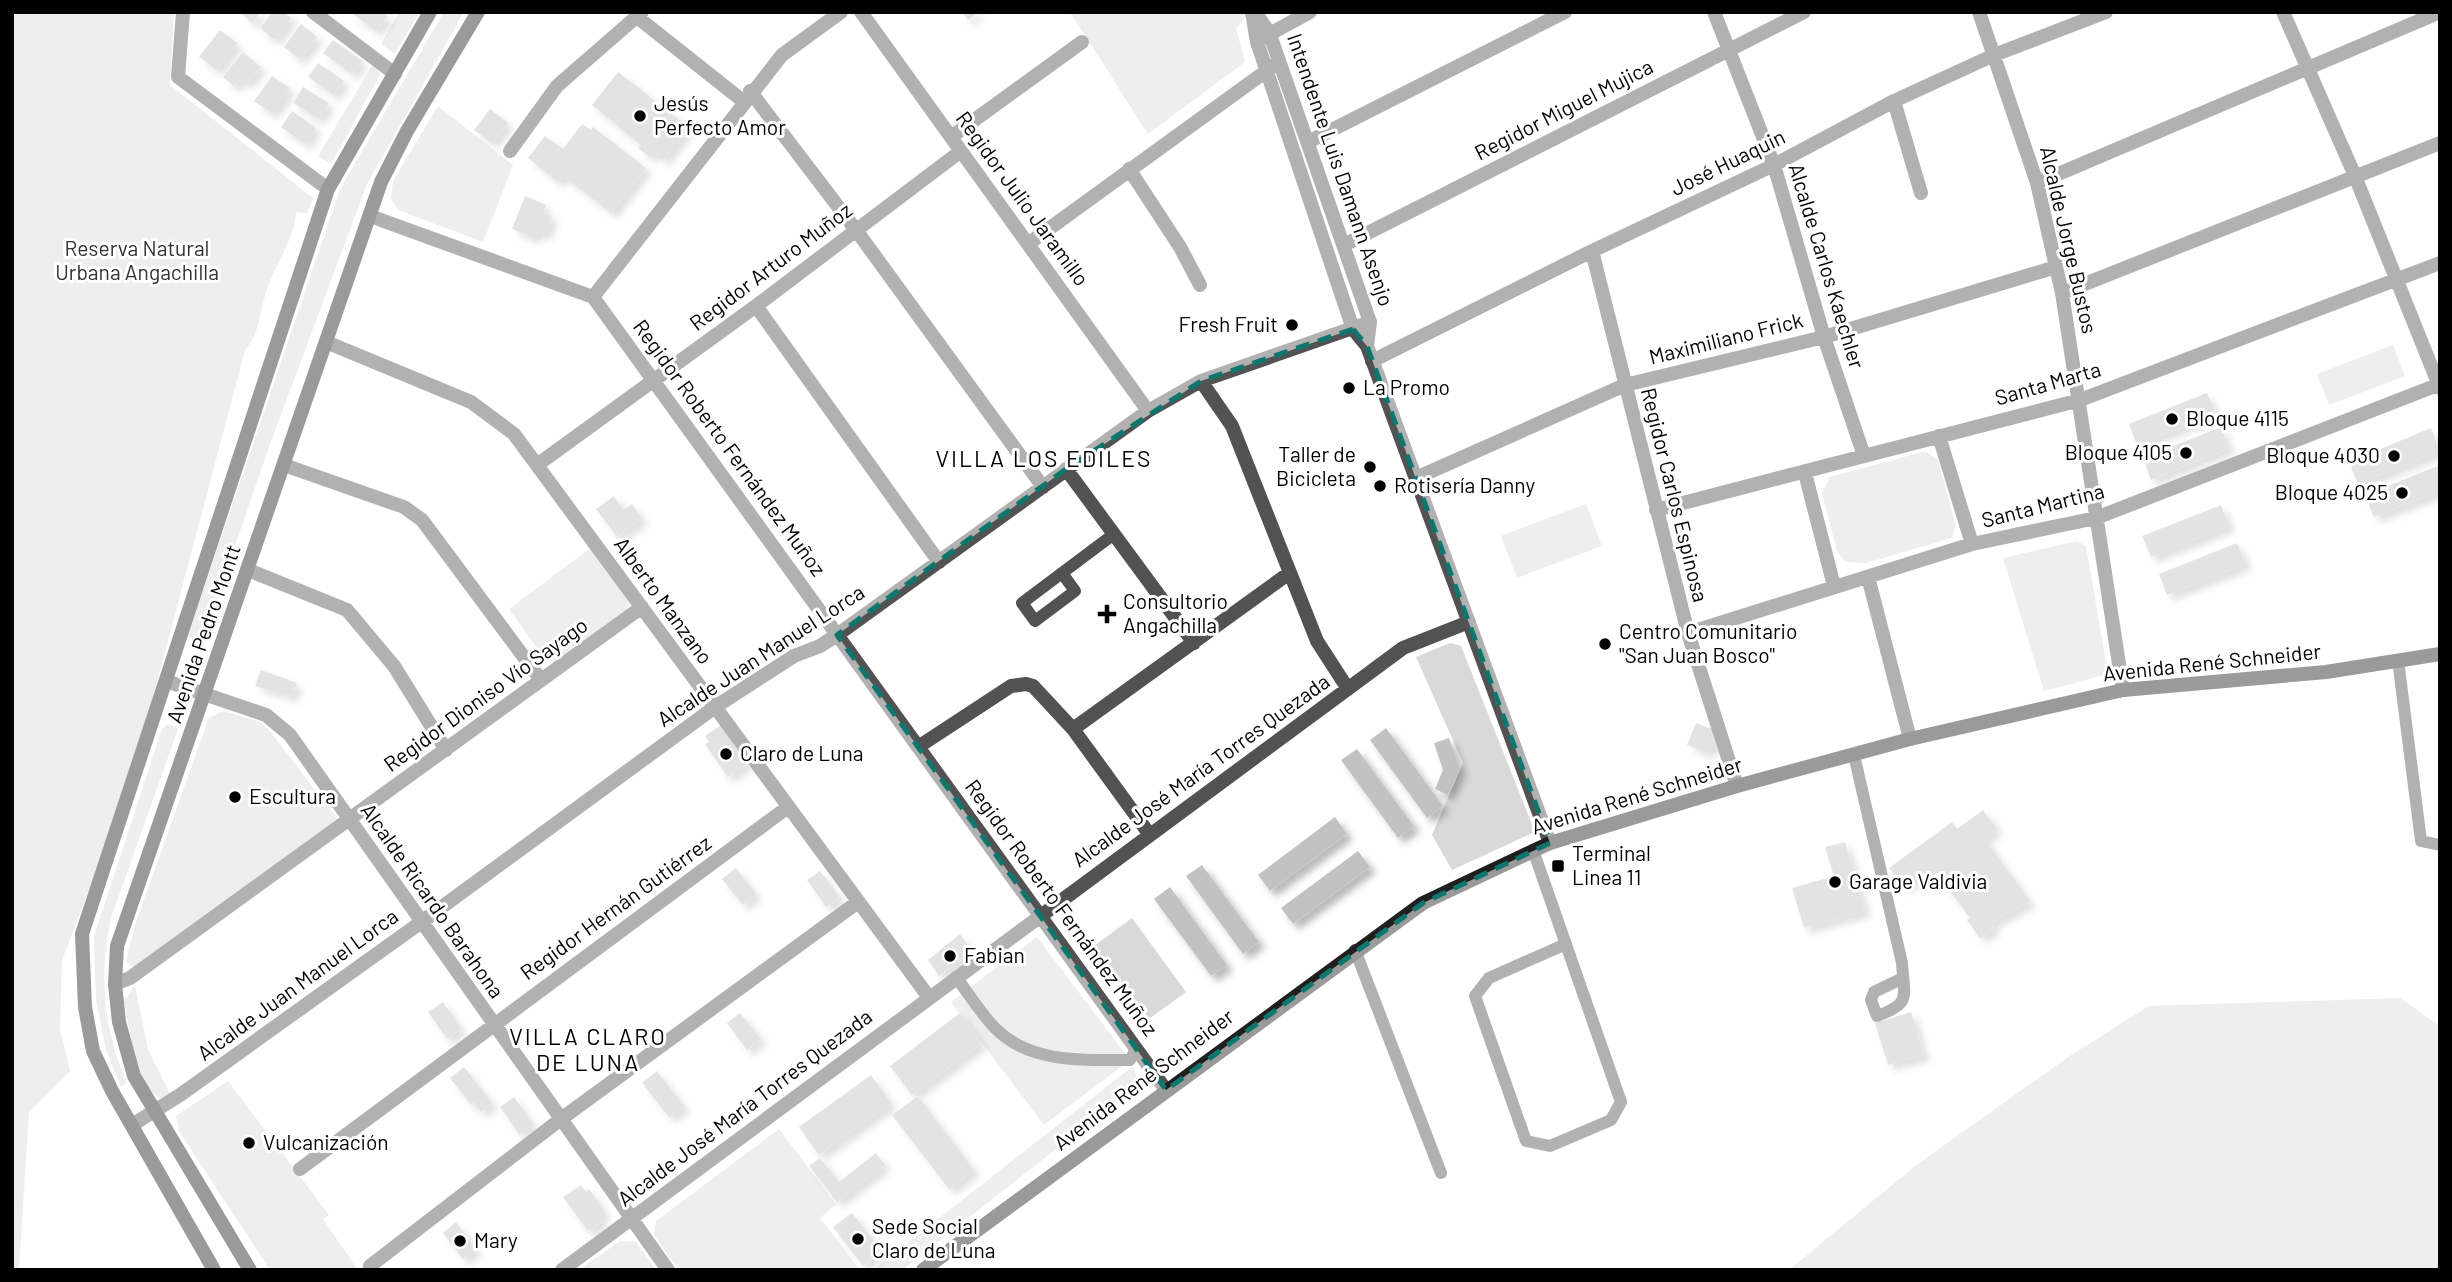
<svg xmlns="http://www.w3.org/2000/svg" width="2452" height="1282" font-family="Barlow,sans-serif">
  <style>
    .green { fill: #d9d9d9 }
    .building { fill: #c2c2c2; filter: url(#shadow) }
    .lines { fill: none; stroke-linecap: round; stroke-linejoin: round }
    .service { stroke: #525252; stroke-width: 12 }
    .minor { stroke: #525252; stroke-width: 14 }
    .tertiary { stroke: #525252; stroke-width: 14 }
    .secondary { stroke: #1f1f1f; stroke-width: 14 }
    .marked { fill: none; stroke: #0f766e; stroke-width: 5; stroke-dasharray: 14 9; stroke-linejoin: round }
    .poi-dot { fill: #000; stroke: #fff; stroke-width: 2.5 }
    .labels { text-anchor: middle; stroke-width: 6; stroke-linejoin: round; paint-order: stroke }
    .poi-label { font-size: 21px; fill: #000; stroke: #fff; text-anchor: start }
    .street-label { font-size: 21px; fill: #000; stroke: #fff }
    .park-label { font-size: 21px; fill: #303030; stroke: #fff }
    .neighbourhood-label { font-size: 23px; letter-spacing: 2px; fill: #000; stroke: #fff }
  </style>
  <defs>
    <filter id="shadow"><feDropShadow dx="6" dy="6" stdDeviation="3.5" flood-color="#0004"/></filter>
  </defs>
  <rect width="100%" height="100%" fill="#fff"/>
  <path class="green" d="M12 12H174L170 85 313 198 307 213 296 212C294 240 276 263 267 289 260 309 260 335 245 350L156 686 105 849 62 960 60 1029 70 1071 29 1112 19 1270H12Z
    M399 12H419L395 54 381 44Z
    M444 12H464L367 184 270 444 203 639 197 642 188 635 340 189Z
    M1070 12H1250L1236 28 1245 62 1148 134Z
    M372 66 381 73 331 164 318 156Z
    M438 106 513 165 483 242 398 210 391 199 393 181Z
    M2393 345 2405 376 2329 405 2317 374Z
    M1926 451 1938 460 1956 527 1951 538 1866 563 1846 562 1837 552 1822 493 1830 477Z
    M1586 504 1602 546 1517 578 1501 536Z
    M2077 541 2086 546 2108 674 2044 691 2003 558Z
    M593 546 632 601 627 609 554 662 546 660 509 609Z
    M1450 643 1461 646 1535 832 1452 870 1432 835 1463 763 1416 657Z
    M223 711 260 722 269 730 339 821 136 969 126 962 134 927 209 718Z
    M168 724 177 727V732L112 915C98 973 103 1029 127 1083L121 1087 106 1050 96 1000 94 936 162 729Z
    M1132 918 1186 992 1149 1019 1094 946Z
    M1037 937 1130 1060 1044 1125 951 1002Z
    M135 985 148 1049 170 1094 160 1098 146 1088 133 1047 124 1002Z
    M2400 998 2440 1026V1270H1789L1915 1166 2071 1055 2149 1006Z
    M1133 1066 1136 1076 1129 1092 902 1270H873Z
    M228 1081 329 1215 323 1219 358 1270H270L179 1131 176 1116Z
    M779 1129 836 1204 820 1218 860 1270H679L654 1235 656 1221Z
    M620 1241 636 1242 656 1270H578Z"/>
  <path class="building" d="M240 12H261L252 23Z
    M272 12H284L291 18 275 40 260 28Z
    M350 12H382L388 16 376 31Z
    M962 12H979L968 20Z
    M301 24 317 37 300 59 284 47Z
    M220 30 237 43 217 70 199 57Z
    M333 40 362 61 352 74 323 53Z
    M243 52 261 67 246 84 240 79 234 86 223 77Z
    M318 63 344 81 334 95 308 77Z
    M618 72 689 127 664 160 654 152 650 157 638 148 641 145 592 105Z
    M272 76 290 88 272 113 254 101Z
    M303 87 329 103 319 119 293 103Z
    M490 109 508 123 492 143 474 130Z
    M292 111 316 128 305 144 281 127Z
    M582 124 591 130 593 127 646 168 611 213 563 176 558 182 528 158 545 136 563 149Z
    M525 196 546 205 543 212 552 216 545 234 538 231 535 238 512 229Z
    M2207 393 2216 414 2137 445 2129 424Z
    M2221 427 2229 448 2151 480 2143 458Z
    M2431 428 2440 451 2358 484 2349 462Z
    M2440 465V491L2374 517 2365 495Z
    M614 496 624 510 632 504 642 519 617 537 596 509Z
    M2221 505 2229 526 2151 557 2142 536Z
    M2237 543 2246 564 2167 595 2159 574Z
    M261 670 297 683 292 696 255 686Z
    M1696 723 1718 731 1709 753 1687 745Z
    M721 725 748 763 728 777 705 744 709 742 705 736Z
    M1386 728 1443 806 1427 818 1370 740Z
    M1449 738 1460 768 1448 795 1435 789 1443 770 1434 743Z
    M1357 749 1414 826 1398 838 1341 760Z
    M1983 810 1997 829 1984 838 2030 901 1991 923 1994 928 1980 938 1967 920 1970 918 1932 867 1904 887 1889 868 1952 822 1957 829Z
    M1335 817 1347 834 1270 891 1258 875Z
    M1845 842 1865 911 1804 928 1792 888 1834 876 1825 847Z
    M1358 851 1370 867 1293 924 1281 908Z
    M1202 865 1259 942 1243 954 1186 876Z
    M736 868 756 894 743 905 722 879Z
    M820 871 840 898 826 907 807 880Z
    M1170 887 1227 965 1211 976 1154 899Z
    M960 934 973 952 939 976 928 960Z
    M443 1002 461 1029 447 1039 428 1012Z
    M1911 1012 1924 1055 1888 1065 1875 1023Z
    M740 1013 761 1039 747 1050 727 1023Z
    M960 1013 982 1043 912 1095 890 1066Z
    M464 1067 492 1103 481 1112 474 1102 471 1105 450 1078Z
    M657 1071 684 1106 669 1117 642 1083Z
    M871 1075 891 1103 819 1155 799 1127Z
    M918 1096 974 1170 949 1189 892 1115Z
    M514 1097 533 1124 519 1134 500 1107Z
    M876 1153 885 1165 837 1202 809 1166 820 1158 839 1182Z
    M581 1185 586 1192 589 1189 605 1212 599 1216 603 1221 588 1231 563 1197Z
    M852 1213 882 1251 863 1266 833 1227Z
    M456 1222 476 1249 463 1259 443 1233Z"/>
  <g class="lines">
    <path class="service" d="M1062 573 1075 591 1035 621 1022 603 1114 534
      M2398 660 2421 841 2440 845
      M1854 755 1902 963C1904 997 1912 1003 1877 1016L1871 1000 1874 992 1903 978
      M1533 850 1621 1102 1611 1120 1550 1146 1526 1141 1475 996 1489 978 1566 944
      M1355 950 1441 1173
      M956 977C969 994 981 1014 996 1029 1031 1064 1085 1060 1130 1060L1136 1049"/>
    <path class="minor" d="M183 12 178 77 328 189
      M313 12 395 74
      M861 12 1148 411
      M1714 12 1774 165 1824 337 1864 456
      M1979 12 2037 183 2062 293 2123 690
      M2283 12 2355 176 2440 388
      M637 17 743 101
      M1262 38 1310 12
      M750 91 856 230 1043 487
      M1894 101 1921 193
      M951 137 1082 42
      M1308 142 1565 12
      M510 151 557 86 642 12
      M1129 169 1180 247 1200 285
      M2037 183 2440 12
      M370 216 593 297 1166 1090
      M1028 244 1276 64
      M1344 245 1804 12
      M1592 251 1688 633 1737 786
      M2062 293 2440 143
      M593 297 782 55 841 12
      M756 306 939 562
      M326 342 471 402 514 434 928 996
      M1372 361 1592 251 1774 165 1894 101 1994 55 2106 12
      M1201 381 1232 426 1317 641 1348 689
      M1939 436 1972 544
      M284 465 404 507 422 520 541 680
      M537 465 756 306 961 151
      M1066 469 1194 643
      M1805 473 1834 586
      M1416 478 1625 385 1824 337 2056 267
      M1656 510 2080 400 2440 263
      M248 570 347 610 394 666 446 750
      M1868 577 1910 739
      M1688 633 1972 544 2096 518 2440 384
      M166 681 266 715 290 735 668 1270
      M1073 729 1288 574
      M918 747 1011 686 1026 684 1033 686 1073 729 1150 835
      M115 984 130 978 642 607
      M132 1125 180 1095 420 923 715 707 794 656 820 646 837 635 1148 411 1201 381 1370 322
      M300 1169 788 807
      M370 1266 561 1119 858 902
      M562 1270 1403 648 1469 622"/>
    <path class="tertiary" d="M1252 12 1257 42 1353 329 1367 346 1550 843
      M1255 12 1269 32 1370 322 1367 346"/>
    <path class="secondary" d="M214 1270 112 1091 93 1051 85 1007 82 934 328 189 430 12
      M250 1270 134 1076 119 1022 115 984 117 946 381 182 407 131 478 12
      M923 1270 1423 903 1550 843 1737 786 1910 739 2123 690 2326 672 2440 654"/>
  </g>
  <path d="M0 0H2452V1282H0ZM1353 329 1367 346 1550 843 1423 903 1166 1090 837 635 1066 469 1201 381Z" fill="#fff" fill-opacity=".55" fill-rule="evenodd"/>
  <path class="marked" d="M1353 329 1367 346 1550 843 1423 903 1166 1090 837 635 1066 469 1201 381Z"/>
  <g class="poi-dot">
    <circle cx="640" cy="116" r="7"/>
    <circle cx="1292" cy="325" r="7"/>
    <circle cx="1349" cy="388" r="7"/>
    <circle cx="2172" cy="419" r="7"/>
    <circle cx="2186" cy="453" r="7"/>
    <circle cx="2394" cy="456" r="7"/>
    <circle cx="1370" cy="467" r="7"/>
    <circle cx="1380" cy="486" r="7"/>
    <circle cx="2402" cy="493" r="7"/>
    <path d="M1103.5 603.5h7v7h7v7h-7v7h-7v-7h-7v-7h7z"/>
    <circle cx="1605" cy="644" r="7"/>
    <circle cx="726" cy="754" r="7"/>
    <circle cx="235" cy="797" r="7"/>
    <rect x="1551" y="859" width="14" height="14" rx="3.5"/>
    <circle cx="1835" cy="882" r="7"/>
    <circle cx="950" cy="956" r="7"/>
    <circle cx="249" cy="1143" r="7"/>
    <circle cx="858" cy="1239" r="7"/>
    <circle cx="460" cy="1241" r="7"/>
  </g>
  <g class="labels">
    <g class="poi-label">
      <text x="654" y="111">Jesús<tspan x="654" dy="24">Perfecto Amor</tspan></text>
      <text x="1278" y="332" text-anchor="end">Fresh Fruit</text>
      <text x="1363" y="395">La Promo</text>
      <text x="2186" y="426">Bloque 4115</text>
      <text x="2172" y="460" text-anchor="end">Bloque 4105</text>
      <text x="1356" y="462" text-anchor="end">Taller de<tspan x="1356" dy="24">Bicicleta</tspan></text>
      <text x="2380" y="463" text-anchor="end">Bloque 4030</text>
      <text x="1394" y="493">Rotisería Danny</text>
      <text x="2388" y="500" text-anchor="end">Bloque 4025</text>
      <text x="1123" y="609">Consultorio<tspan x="1123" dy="24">Angachilla</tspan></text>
      <text x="1619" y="639">Centro Comunitario<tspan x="1619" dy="24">"San Juan Bosco"</tspan></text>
      <text x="740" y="761">Claro de Luna</text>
      <text x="249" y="804">Escultura</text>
      <text x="1572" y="861">Terminal<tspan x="1572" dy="24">Linea 11</tspan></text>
      <text x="1849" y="889">Garage Valdivia</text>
      <text x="964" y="963">Fabian</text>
      <text x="263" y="1150">Vulcanización</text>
      <text x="872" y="1234">Sede Social<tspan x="872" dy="24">Claro de Luna</tspan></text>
      <text x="474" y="1248">Mary</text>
    </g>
    <g class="street-label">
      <text transform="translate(1564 110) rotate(-27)" y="7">Regidor Miguel Mujica</text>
      <text transform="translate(1728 163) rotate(-26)" y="7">José Huaquin</text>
      <text transform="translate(1340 170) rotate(71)" y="7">Intendente Luis Damann Asenjo</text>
      <text transform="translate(1022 199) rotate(54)" y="7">Regidor Julio Jaramillo</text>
      <text transform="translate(2068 240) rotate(77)" y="7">Alcalde Jorge Bustos</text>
      <text transform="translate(1826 266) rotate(73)" y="7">Alcalde Carlos Kaechler</text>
      <text transform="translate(771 267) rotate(-37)" y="7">Regidor Arturo Muñoz</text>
      <text transform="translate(1726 339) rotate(-14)" y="7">Maximiliano Frick</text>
      <text transform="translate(2048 384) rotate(-16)" y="7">Santa Marta</text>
      <text transform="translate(729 448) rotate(54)" y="7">Regidor Roberto Fernández Muñoz</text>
      <text transform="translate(1674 495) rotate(76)" y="7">Regidor Carlos Espinosa</text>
      <text transform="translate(2043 506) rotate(-14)" y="7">Santa Martina</text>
      <text transform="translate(663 601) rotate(54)" y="7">Alberto Manzano</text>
      <text transform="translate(204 634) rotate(-71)" y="7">Avenida Pedro Montt</text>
      <text transform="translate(761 656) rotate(-33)" y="7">Alcalde Juan Manuel Lorca</text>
      <text transform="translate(2212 663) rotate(-6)" y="7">Avenida René Schneider</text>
      <text transform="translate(486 695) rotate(-36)" y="7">Regidor Dioniso Vío Sayago</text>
      <text transform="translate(1201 771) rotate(-36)" y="7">Alcalde José María Torres Quezada</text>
      <text transform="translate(1637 796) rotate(-17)" y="7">Avenida René Schneider</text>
      <text transform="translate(432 901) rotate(55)" y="7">Alcalde Ricardo Barahona</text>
      <text transform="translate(616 908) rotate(-36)" y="7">Regidor Hernán Gutiérrez</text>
      <text transform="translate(1061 908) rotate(54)" y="7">Regidor Roberto Fernández Muñoz</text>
      <text transform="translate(298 985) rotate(-36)" y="7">Alcalde Juan Manuel Lorca</text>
      <text transform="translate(1144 1080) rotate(-37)" y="7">Avenida René Schneider</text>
      <text transform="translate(745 1108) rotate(-37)" y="7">Alcalde José María Torres Quezada</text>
    </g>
    <g class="park-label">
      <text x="137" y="256">Reserva Natural<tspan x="137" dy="24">Urbana Angachilla</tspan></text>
    </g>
    <g class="neighbourhood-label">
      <text x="1044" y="467">VILLA LOS EDILES</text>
      <text x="588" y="1045">VILLA CLARO<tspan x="588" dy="26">DE LUNA</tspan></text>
    </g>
  </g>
  <rect width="2452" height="1282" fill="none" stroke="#000000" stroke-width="28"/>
</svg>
